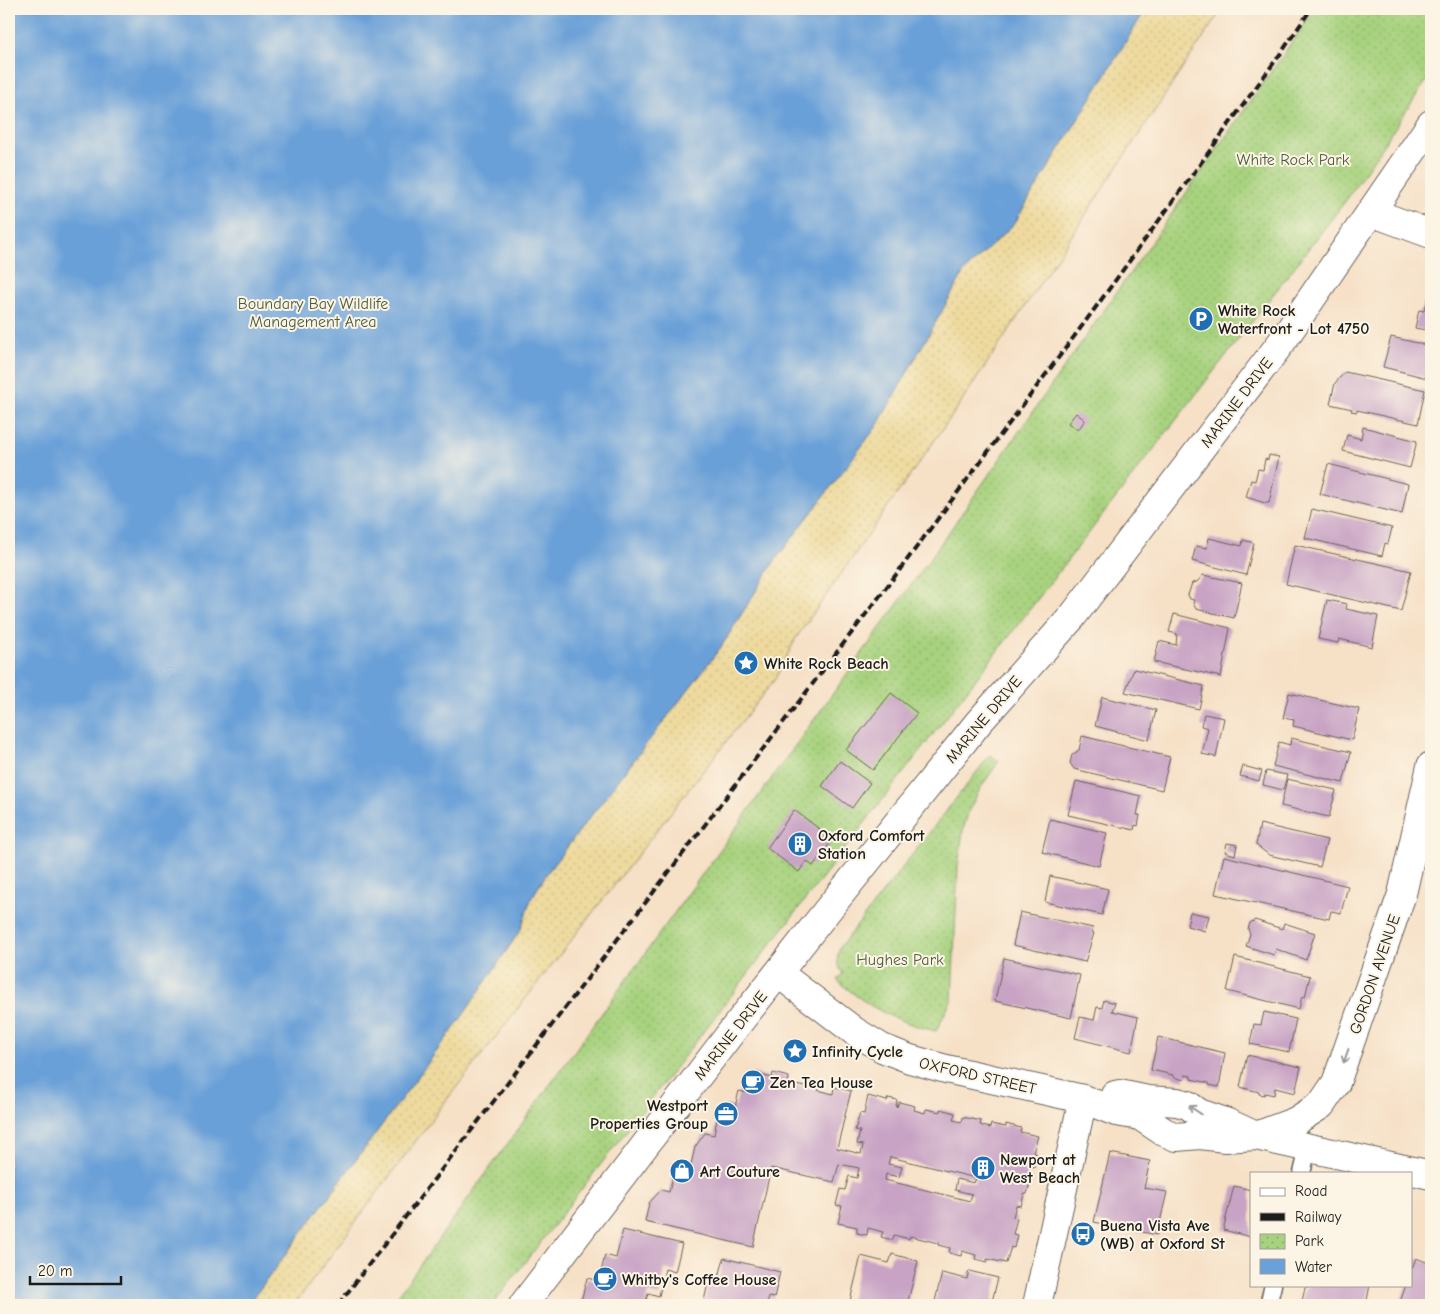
<svg xmlns="http://www.w3.org/2000/svg" width="1440" height="1314" font-family="'Comic Neue',sans-serif">
  <style>
    .sand { fill: url(#sand-dots); stroke: #857b5d }
    .park { fill: url(#park-dots); stroke: #62774d }
    .water { fill: #6ba0d8; stroke: #445e7a }
    .building { fill: #c8a3c5; fill-rule: evenodd }
    .lines { fill: none; stroke-linecap: round; stroke-linejoin: round }
    .service-casing { stroke: #686158; stroke-width: 19 }
    .minor-casing { stroke: #686158; stroke-width: 30 }
    .tertiary-casing { stroke: #686158; stroke-width: 30 }
    .service { stroke: #fff; stroke-width: 16 }
    .minor { stroke: #fff; stroke-width: 28 }
    .tertiary { stroke: #fff; stroke-width: 28 }
    .rail { stroke: #1c1c1c; stroke-width: 4; stroke-dasharray: 8 4; stroke-linecap: butt }
    .oneway { stroke: #999 }
    .labels { text-anchor: middle; stroke-width: 4; stroke-linejoin: round; paint-order: stroke }
    .park-label { font-size: 16px; fill: #4d5c3e; stroke: #fcf5e5 }
    .poi-label { font-size: 16px; font-weight: bold; fill: #1c1c1c; stroke: #fcf5e5; text-anchor: start }
    .street-label { font-size: 16px; fill: #1c1c1c; stroke: #fcf5e5 }
  </style>
  <defs>
    <pattern id="sand-dots" width="8" height="8" patternUnits="userSpaceOnUse" patternTransform="scale(1.25)"><rect width="8" height="8" fill="#eeda9e"/><path d="M2 2h.1M6 6h.1" fill="none" stroke="#ccba88" stroke-width="1.8" stroke-linecap="round"/></pattern>
    <pattern id="park-dots" width="8" height="8" patternUnits="userSpaceOnUse" patternTransform="scale(1.25)"><rect width="8" height="8" fill="#a7d27e"/><path d="M2 2h.1M6 6h.1" fill="none" stroke="#8fb46c" stroke-width="1.8" stroke-linecap="round"/></pattern>
  </defs>
  <rect width="100%" height="100%" fill="#fcf5e5"/>
  <filter id="ink" filterUnits="userSpaceOnUse"><feTurbulence type="fractalNoise" baseFrequency=".02" numOctaves="2"/><feDisplacementMap in="SourceGraphic" scale="10" xChannelSelector="R" yChannelSelector="G"/><feConvolveMatrix kernelMatrix="1 2 1 2 8 2 1 2 1" color-interpolation-filters="sRGB"/></filter>
  <filter id="wash" filterUnits="userSpaceOnUse"><feTurbulence type="fractalNoise" baseFrequency=".0096" numOctaves="4" result="noise"/><feDisplacementMap in="SourceGraphic" scale="20" xChannelSelector="R" yChannelSelector="G"/><feGaussianBlur stdDeviation="1.12" result="paint"/><feColorMatrix in="noise" values="0 0 0 0 0 0 0 0 0 0 0 0 0 0 0 0 0 1.4 0 .05"/><feComposite in="paint" operator="in"/></filter>
  <g filter="url(#wash)">
    <rect width="100%" height="100%" fill="#f6e0c6"/>
    <path class="sand" d="M1146 9H1222L958 407 796 638 775 679 441 1107 294 1305H248L460 1020 521 929 531 899 547 873 721 647 774 562 877 426 964 272 1013 225Z"/>
    <path class="park" d="M1315 9H1431V74L1347 199 492 1305H391L925 566Z
      M990 755 999 761 980 789 969 810 963 830 958 866 952 999 936 1031C896 1022 867 1007 837 980L843 973C836 964 836 957 841 946Z"/>
    <path class="water" d="M9 9H1146L1013 225 964 272 877 426 774 562 721 647 547 873 531 899 521 929 460 1020 248 1305H9Z"/>
    <g id="blocks">
      <path class="building" d="M1428 298 1431 299V331L1415 328 1419 310 1424 311Z
        M1391 337 1431 346V379L1383 367Z
        M1345 372 1425 390 1418 424 1357 410V412L1351 411 1352 409 1330 404 1335 383Z
        M1076 413 1085 420 1078 430 1068 423Z
        M1363 427 1417 441 1410 468 1343 451 1347 435 1361 439Z
        M1269 455 1279 457 1269 503H1265L1246 497 1251 480 1255 481 1258 469 1263 470 1265 459 1268 460Z
        M1328 464 1408 484 1402 514 1320 494Z
        M1312 509 1392 528 1388 544 1385 543 1382 556 1305 538Z
        M1209 538 1242 546 1243 540 1254 543 1246 575 1192 561 1196 546 1207 548Z
        M1295 545 1411 571 1401 611 1286 584Z
        M1203 575 1242 583 1234 618 1196 609 1193 603 1194 600 1190 599 1188 595 1192 583 1197 582Z
        M1327 600 1347 604 1346 609 1378 616 1372 647 1339 639 1338 643 1318 639Z
        M1174 614 1230 628 1221 677 1154 662 1159 641 1176 645 1177 634 1169 632Z
        M1134 669 1204 686 1199 709 1125 692Z
        M891 693 917 713 873 770 846 750Z
        M1289 693 1359 709 1352 740 1293 726 1294 720 1283 718Z
        M1102 697 1156 710 1149 740 1095 726Z
        M1204 714 1224 718 1216 757 1202 754 1208 728 1201 726Z
        M1082 736 1170 757 1162 790 1074 769 1070 763 1072 755 1079 750Z
        M1291 738 1351 752 1343 783 1273 766 1279 742 1290 745Z
        M840 761 870 783 852 808 822 786Z
        M1243 766 1262 771 1259 781 1240 776Z
        M1266 771 1287 775 1283 790 1263 785Z
        M1287 779 1336 790 1329 817 1281 806Z
        M1076 781 1141 796 1137 815H1140L1138 826 1135 825 1134 830 1068 815Z
        M794 810 833 839 813 866 806 861 799 872 767 848Z
        M1050 819 1107 833 1099 866 1042 852Z
        M1260 824 1327 840 1320 867 1269 855 1256 845Z
        M1227 843 1237 845 1235 855 1225 852Z
        M1224 856 1348 886 1341 913 1331 911 1329 919 1215 894Z
        M1050 876 1108 889 1102 915 1045 902Z
        M1020 912 1093 928 1092 932 1094 933 1085 962 1013 945Z
        M1190 912 1209 916 1205 931 1187 926Z
        M1255 920 1282 929 1284 923 1315 933 1306 960 1276 949 1274 955 1246 946 1250 934 1248 929 1250 923Z
        M1235 957 1310 976 1305 997 1302 996 1299 1009 1227 991Z
        M1004 958 1080 975 1071 1018 995 1001Z
        M1104 1000 1115 1003 1112 1011 1138 1017 1131 1052 1075 1038 1080 1017 1094 1020 1097 1007 1102 1008Z
        M1264 1012 1296 1019 1289 1052 1250 1044 1254 1024 1261 1025Z
        M1158 1037 1225 1053 1219 1087 1209 1085V1083L1191 1079V1076L1185 1075 1184 1080 1173 1077V1075L1151 1070Z
        M1247 1055 1301 1067 1295 1093 1275 1088 1274 1095 1265 1093 1264 1095 1259 1094V1092L1240 1087Z
        M753 1073 772 1078 773 1073 789 1077 788 1083 805 1087 806 1081 819 1084 818 1090 833 1094 834 1087 851 1091 837 1148 861 1154 863 1145 857 1144 860 1131 855 1130 860 1113 864 1114 868 1096 887 1101 888 1098 897 1100 896 1106 897 1107 899 1102 915 1106 914 1110 925 1113 926 1109 940 1112V1109L955 1113 953 1120 962 1122 963 1117 981 1121 980 1125 990 1128 991 1124 1006 1127V1124L1021 1128 1020 1132 1038 1136 1033 1153 1037 1154 1034 1167 1030 1166 1027 1182 1030 1183 1027 1194H1024L1021 1206 1016 1205 1013 1217 1017 1218 1013 1234 1017 1235 1014 1248 1011 1247 1006 1263 987 1259V1262L975 1259 976 1255 962 1251 961 1256 949 1253 950 1248 938 1245V1243L910 1236 909 1239 894 1235 893 1240 881 1237 883 1232 868 1228 867 1235 857 1233V1227L838 1223 842 1206 836 1205 840 1189 845 1190 849 1176 857 1178 859 1168 839 1164 834 1182 771 1168 753 1247 645 1222 649 1203 661 1190 669 1192 673 1176 682 1163 691 1165 695 1147 705 1133 714 1135 717 1119 727 1105 735 1107 739 1091 748 1093ZM890 1157 976 1178 974 1183 957 1179 955 1190 972 1194 970 1201 885 1180 886 1174 899 1177 902 1167 888 1164Z
        M1110 1153 1150 1161 1144 1188 1167 1192 1157 1235 1094 1222Z
        M1234 1186 1251 1190V1237L1223 1230Z
        M623 1230 682 1244 675 1272 665 1269 659 1296 648 1293 645 1305H580L587 1278 599 1281 605 1255 616 1258Z
        M892 1254 918 1261 907 1305H849L861 1256 889 1263Z
        M724 1258 780 1272 774 1298 769 1297 767 1305H703L709 1279 718 1281Z
        M1416 1258 1431 1264V1305H1399L1406 1285H1411V1271Z
        M969 1271 998 1278 991 1305H934L942 1273 967 1279Z
        M1309 1285H1370L1366 1305H1303L1302 1301 1305 1288Z"/>
    </g>
  </g>
  <g filter="url(#ink)">
    <use href="#blocks" fill-opacity="0" stroke="#686158" stroke-width="1"/>
    <g class="lines">
      <defs>
        <path id="service" d="M1302 1173 1308 1148
          M1268 1305 1273 1285"/>
        <path id="minor" d="M1371 212 1431 234
          M1256 1136 1296 1121 1321 1105 1336 1083 1402 894 1431 766"/>
        <path id="tertiary" d="M778 973 854 1031 882 1048 910 1059 946 1069 1083 1099 1116 1112 1140 1116 1164 1132 1176 1137 1200 1135 1225 1138 1256 1136
          M1115 1095 1119 1094 1148 1100 1177 1102 1188 1105 1199 1113 1228 1123 1256 1136 1431 1175
          M523 1305 733 1030 826 912 978 723 1072 617 1281 343 1431 124
          M1037 1305 1083 1099"/>
      </defs>
      <use href="#service" class="service-casing"/>
      <use href="#minor" class="minor-casing"/>
      <use href="#tertiary" class="tertiary-casing"/>
      <use href="#service" class="service"/>
      <use href="#minor" class="minor"/>
      <use href="#tertiary" class="tertiary"/>
      <path class="rail" d="M338 1305 892 580 1085 322 1281 53 1311 9"/>
    </g>
    <defs><path id="oneway-shaft" d="M-6 0H5M1.5-3L5.5 0L1.5 3" fill="none" stroke-width="1.6" stroke-linecap="round" stroke-linejoin="round" transform="scale(1.25)"/></defs>
    <g class="oneway">
      <use href="#oneway-shaft" transform="translate(1346 1056) rotate(109)"/>
      <use href="#oneway-shaft" transform="translate(1195 1110) rotate(-146)"/>
    </g>
  </g>
  <defs>
    <symbol id="parking-disc" viewBox="-11 -11 22 22"><circle r="9.5" fill="#1f6fb2" stroke="#fcf5e5"/><path d="M-3.5-5.5H1a3.5 3.5 0 0 1 0 7H-1V5.5H-3.5ZM-1-3.4V-.6H.8a1.4 1.4 0 0 0 0-2.8Z" fill="#fff"/></symbol>
    <symbol id="sight-disc" viewBox="-11 -11 22 22"><circle r="9.5" fill="#1f6fb2" stroke="#fcf5e5"/><path d="M0-6L1.8-2.2L6-1.7L2.9 1.2L3.7 5.4L0 3.3L-3.7 5.4L-2.9 1.2L-6-1.7L-1.8-2.2Z" fill="#fff"/></symbol>
    <symbol id="building-disc" viewBox="-11 -11 22 22"><circle r="9.5" fill="#1f6fb2" stroke="#fcf5e5"/><path d="M-4-6H4V6H1V3H-1V6H-4ZM-2.5-4.3h1.7v1.8h-1.7ZM.8-4.3h1.7v1.8H.8ZM-2.5-1h1.7V.8h-1.7ZM.8-1h1.7V.8H.8Z" fill="#fff"/></symbol>
    <symbol id="cafe-disc" viewBox="-11 -11 22 22"><circle r="9.5" fill="#1f6fb2" stroke="#fcf5e5"/><path d="M-5.5-4.5H6V0H3Q3 3.5 0 3.5H-2.5Q-5.5 3.5-5.5 0ZM3-3.2v2h1.7v-2ZM-6 4.5H4V6H-6Z" fill="#fff"/></symbol>
    <symbol id="office-disc" viewBox="-11 -11 22 22"><circle r="9.5" fill="#1f6fb2" stroke="#fcf5e5"/><path d="M-6-3h4V-5.5h4V-3h4V5H-6ZM-1-4.5V-3h2v-1.5ZM-6 0V1H6V0Z" fill="#fff"/></symbol>
    <symbol id="shop-disc" viewBox="-11 -11 22 22"><circle r="9.5" fill="#1f6fb2" stroke="#fcf5e5"/><path d="M-5-2.5h2.3a2.7 3.5 0 0 1 5.4 0H5L5.5 6h-11ZM-1.5-2.5h3a1.5 2.3 0 0 0-3 0Z" fill="#fff"/></symbol>
    <symbol id="bus-disc" viewBox="-11 -11 22 22"><circle r="9.5" fill="#1f6fb2" stroke="#fcf5e5"/><path d="M-5-6H5V4H4V6H2V4H-2V6H-4V4H-5ZM-3.5-4V0h7V-4ZM-3.5 1.2v1.5H-2V1.2ZM2 1.2v1.5H3.5V1.2Z" fill="#fff"/></symbol>
  </defs>
  <g fill-rule="evenodd">
    <use href="#parking-disc" x="1187" y="305" width="28" height="28"/>
    <use href="#sight-disc" x="732" y="649" width="28" height="28"/>
    <use href="#building-disc" x="786" y="830" width="28" height="28"/>
    <use href="#sight-disc" x="781" y="1037" width="28" height="28"/>
    <use href="#cafe-disc" x="739" y="1068" width="28" height="28"/>
    <use href="#office-disc" x="712" y="1100" width="28" height="28"/>
    <use href="#building-disc" x="969" y="1154" width="28" height="28"/>
    <use href="#shop-disc" x="668" y="1157" width="28" height="28"/>
    <use href="#bus-disc" x="1069" y="1220" width="28" height="28"/>
    <use href="#cafe-disc" x="591" y="1265" width="28" height="28"/>
  </g>
  <g class="labels">
    <g class="park-label">
      <text x="1293" y="165">White Rock Park</text>
      <text x="313" y="309">Boundary Bay Wildlife<tspan x="313" dy="18">Management Area</tspan></text>
      <text x="900" y="965">Hughes Park</text>
    </g>
    <g class="poi-label">
      <text x="1218" y="316">White Rock<tspan x="1218" dy="18">Waterfront - Lot 4750</tspan></text>
      <text x="764" y="669">White Rock Beach</text>
      <text x="818" y="841">Oxford Comfort<tspan x="818" dy="18">Station</tspan></text>
      <text x="812" y="1057">Infinity Cycle</text>
      <text x="770" y="1088">Zen Tea House</text>
      <text x="708" y="1111" text-anchor="end">Westport<tspan x="708" dy="18">Properties Group</tspan></text>
      <text x="1000" y="1165">Newport at<tspan x="1000" dy="18">West Beach</tspan></text>
      <text x="700" y="1177">Art Couture</text>
      <text x="1100" y="1231">Buena Vista Ave<tspan x="1100" dy="18">(WB) at Oxford St</tspan></text>
      <text x="622" y="1285">Whitby's Coffee House</text>
    </g>
    <g class="street-label">
      <text transform="translate(1236 402) rotate(-53)" y="6">MARINE DRIVE</text>
      <text transform="translate(983 719) rotate(-50)" y="6">MARINE DRIVE</text>
      <text transform="translate(1374 974) rotate(-71)" y="6">GORDON AVENUE</text>
      <text transform="translate(730 1035) rotate(-52)" y="6">MARINE DRIVE</text>
      <text transform="translate(978 1075) rotate(13)" y="6">OXFORD STREET</text>
    </g>
  </g>
  <rect width="1440" height="1314" fill="none" stroke="#fcf5e5" stroke-width="30"/>
  <rect x="1250" y="1172" width="162" height="115" fill="#fcf5e5" stroke="#a29e95"/>
  <rect x="1260" y="1188" width="25" height="8" fill="#ffffff" stroke="#a29e95"/>
  <text x="1295" y="1196" font-size="15" fill="#1c1c1c">Road</text>
  <rect x="1260" y="1213" width="25" height="8" fill="#1c1c1c" stroke="#a29e95"/>
  <text x="1295" y="1222" font-size="15" fill="#1c1c1c">Railway</text>
  <rect x="1260" y="1234" width="25" height="15" fill="url(#park-dots)" stroke="#a29e95"/>
  <text x="1295" y="1246" font-size="15" fill="#1c1c1c">Park</text>
  <rect x="1260" y="1259" width="25" height="15" fill="#6ba0d8" stroke="#a29e95"/>
  <text x="1295" y="1272" font-size="15" fill="#1c1c1c">Water</text>
  <path d="M30 1276v8h91v-8" fill="none" stroke="#1c1c1c" stroke-width="2.5"/>
  <text x="38" y="1276" font-size="15" fill="#1c1c1c" stroke="#fcf5e5" stroke-width="4" paint-order="stroke">20 m</text>
</svg>
